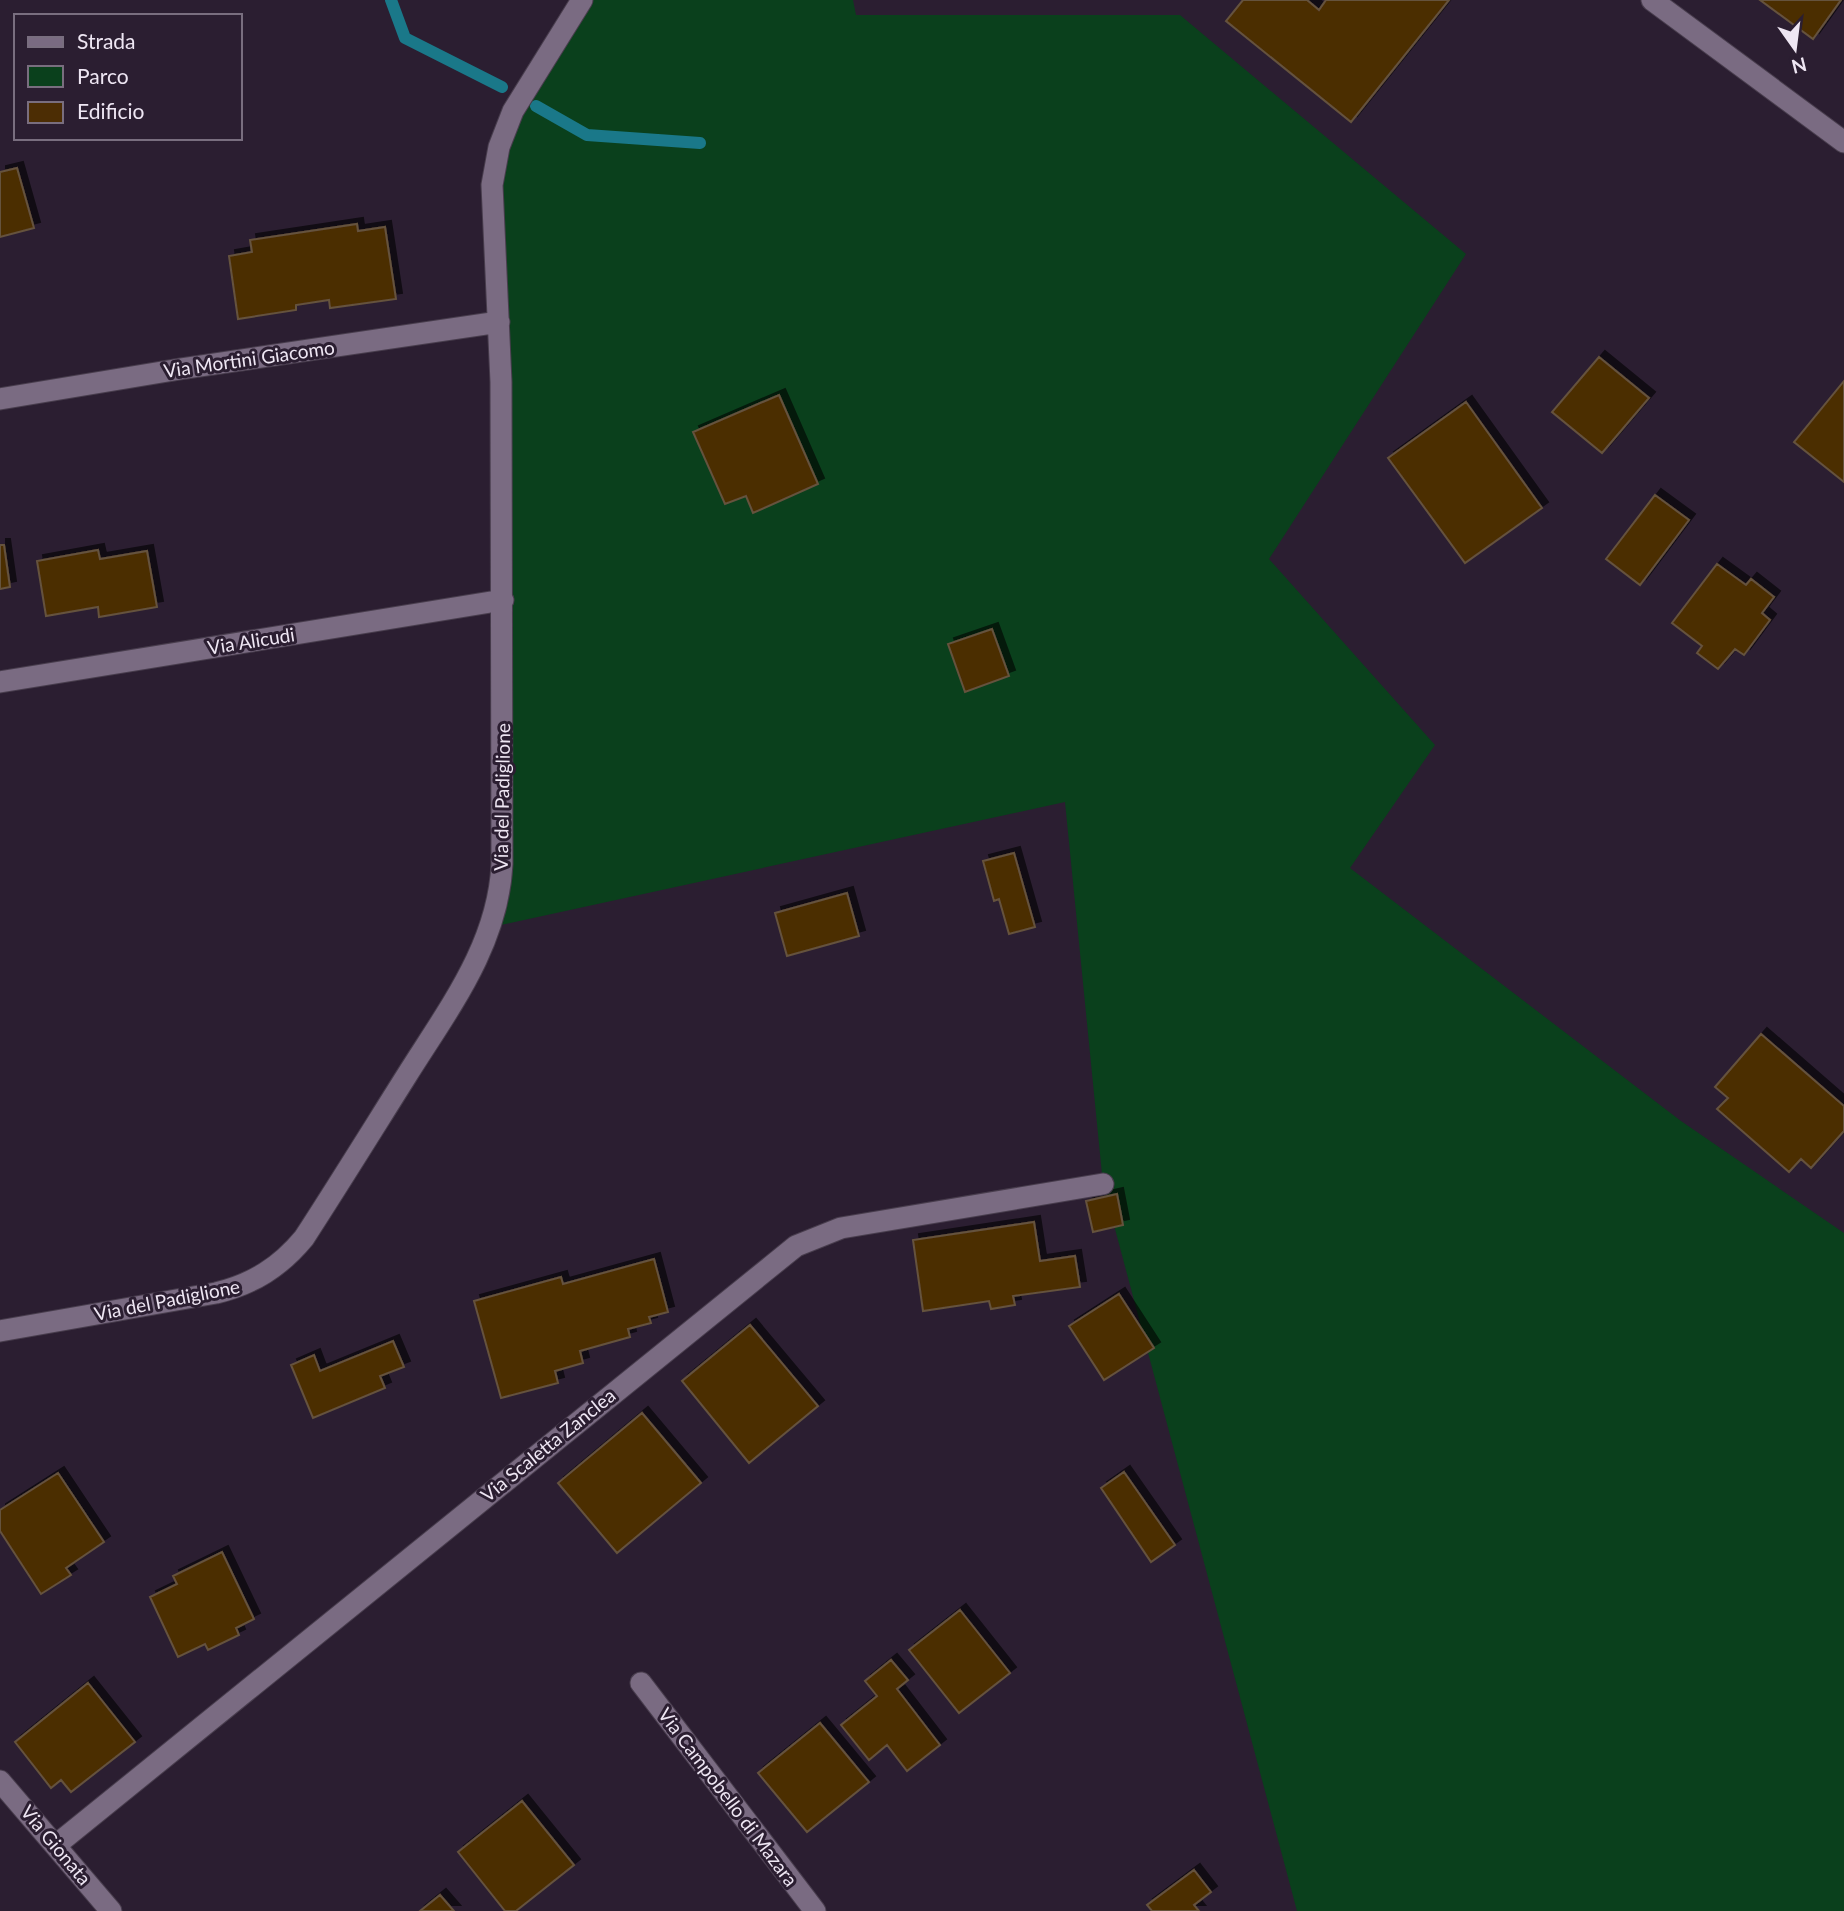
<svg xmlns="http://www.w3.org/2000/svg" width="1844" height="1911" font-family="Lato,sans-serif">
  <style>
    .green { fill: #0a401c }
    .lines { fill: none; stroke-linecap: round; stroke-linejoin: round }
    .stream { stroke: #1a7889; stroke-width: 12 }
    .building { fill: #4c2d04; stroke: #65523e; stroke-width: 2; filter: url(#shadow) }
    .minor-casing { stroke: #483d4d; stroke-width: 23 }
    .minor { stroke: #7a6b82; stroke-width: 21 }
    .labels { text-anchor: middle; stroke-width: 6; stroke-linejoin: round; paint-order: stroke }
    .street-label { font-size: 19px; fill: #eee6f3; stroke: #2b1e31 }
  </style>
  <defs>
    <filter id="shadow"><feDropShadow dx="6" dy="-6" stdDeviation="0" flood-color="#0009"/></filter>
  </defs>
  <rect width="100%" height="100%" fill="#2b1e31"/>
  <path class="green" d="M582 0H853L856 15H1180L1466 254 1269 559 1435 745 1350 868 1681 1121 1844 1233V1911H1297L1103 1184 1065 802 492 927 495 166Z"/>
  <g class="lines">
    <path class="stream" d="M391 0 405 38 502 87
      M536 106 587 135 700 143"/>
  </g>
  <path class="building" d="M1243 0H1307L1319 10 1326 0H1449L1351 122 1226 21Z
    M1760 0H1841L1813 39Z
    M17 168 34 228 0 237V172Z
    M357 224 358 231 385 227 396 299 330 308 329 300 296 305V310L238 319 229 256 252 252 250 240Z
    M1599 357 1649 398 1602 453 1552 412Z
    M1844 381V482L1794 442Z
    M779 395 818 484 753 513 746 496 725 504 693 432Z
    M1466 402 1542 508 1465 563 1388 458Z
    M1655 495 1689 520 1640 585 1606 559Z
    M0 545H4L10 587 0 589Z
    M98 550 100 559 147 551 157 607 99 617 98 607 46 616 37 561Z
    M1717 564 1746 585 1751 579 1774 597 1762 613 1770 620 1744 655 1735 649 1718 669 1697 653 1702 646 1672 623Z
    M992 629 1009 676 965 692 948 644Z
    M1014 853 1035 927 1009 934 999 899 994 901 983 861Z
    M847 893 859 936 787 956 775 913Z
    M1761 1034 1844 1106V1131L1811 1168 1801 1159 1789 1172 1717 1109 1728 1098 1715 1087Z
    M1117 1194 1123 1225 1093 1232 1086 1201Z
    M1034 1222 1040 1261 1075 1256 1080 1287 1013 1296 1015 1305 991 1309 989 1301 923 1311 913 1240Z
    M654 1259 668 1312 649 1317 651 1323 628 1329 630 1337 580 1351 583 1363 555 1371 558 1383 501 1398 474 1301 561 1277 563 1284Z
    M1119 1294 1154 1348 1104 1380 1069 1326Z
    M750 1325 818 1406 749 1463 682 1381Z
    M393 1341 404 1367 380 1376 385 1388 313 1418 291 1365 314 1355 320 1371Z
    M642 1413 701 1483 617 1553 558 1483Z
    M1124 1472 1175 1545 1151 1562 1101 1488Z
    M58 1473 104 1542 66 1568 71 1575 41 1594 0 1531V1510Z
    M222 1552 254 1619 236 1628 239 1635 208 1650 205 1644 178 1657 150 1597 177 1584 173 1576Z
    M960 1610 1010 1673 959 1713 909 1650Z
    M891 1660 908 1680 897 1689 940 1745 907 1771 887 1745 869 1760 841 1725 877 1696 865 1681Z
    M88 1683 135 1742 71 1792 61 1780 51 1788 15 1742Z
    M820 1723 869 1782 807 1832 758 1773Z
    M522 1801 574 1865 516 1911H505L458 1852Z
    M1194 1870 1211 1892 1194 1905 1199 1911H1152L1147 1905Z
    M440 1895 454 1911H420Z"/>
  <g class="lines">
    <defs>
      <path id="minor" d="M1652 0 1844 142
        M0 399 180 369 499 322
        M0 682 503 600
        M0 1331 216 1293C253 1284 280 1267 304 1238 339 1184 373 1129 407 1075 449 1008 498 945 502 864L501 382 492 185 499 147 513 111 582 0
        M641 1683 815 1911
        M0 1781 111 1911
        M56 1845 796 1246 841 1228 1103 1184"/>
    </defs>
    <use href="#minor" class="minor-casing"/>
    <use href="#minor" class="minor"/>
  </g>
  <g class="labels">
    <g class="street-label">
      <text transform="translate(249 359) rotate(-8)" y="7">Via Mortini Giacomo</text>
      <text transform="translate(251 641) rotate(-9)" y="7">Via Alicudi</text>
      <text transform="translate(502 797) rotate(-89)" y="7">Via del Padiglione</text>
      <text transform="translate(167 1300) rotate(-11)" y="7">Via del Padiglione</text>
      <text transform="translate(548 1445) rotate(-39)" y="7">Via Scaletta Zanclea</text>
      <text transform="translate(728 1797) rotate(53)" y="7">Via Campobello di Mazara</text>
      <text transform="translate(56 1845) rotate(50)" y="7">Via Gionata</text>
    </g>
  </g>
  <rect x="14" y="14" width="228" height="126" fill="#2b1e31" stroke="#796e7f" stroke-width="2"/>
  <rect x="28" y="37" width="35" height="10" fill="#7a6b82" stroke="#796e7f" stroke-width="2"/>
  <text x="77" y="49" font-size="21" fill="#eee6f3">Strada</text>
  <rect x="28" y="66" width="35" height="21" fill="#0a401c" stroke="#796e7f" stroke-width="2"/>
  <text x="77" y="84" font-size="21" fill="#eee6f3">Parco</text>
  <rect x="28" y="102" width="35" height="21" fill="#4c2d04" stroke="#796e7f" stroke-width="2"/>
  <text x="77" y="119" font-size="21" fill="#eee6f3">Edificio</text>
  <g transform="translate(1795 49) rotate(166)" stroke="#2b1e31" stroke-width="5" paint-order="stroke">
  <path d="M0-5L12 26L0 18L-12 26Z" fill="#eee6f3"/>
  <text y="-10" font-size="19" font-weight="bold" text-anchor="middle" fill="#eee6f3">N</text>
  </g>
</svg>
